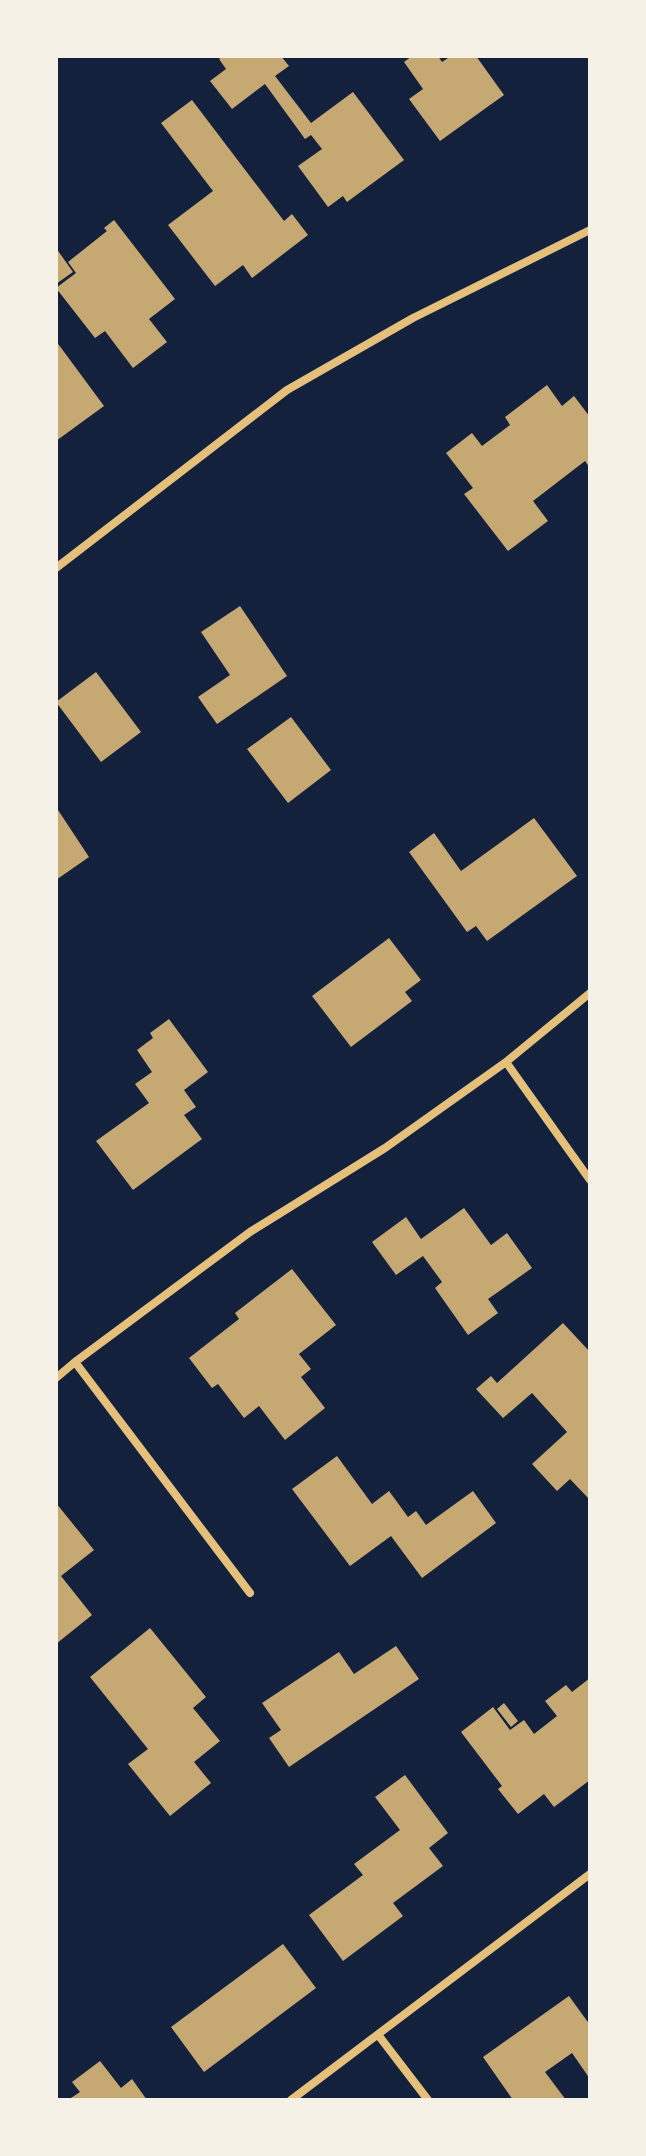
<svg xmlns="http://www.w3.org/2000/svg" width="646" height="2156" font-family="Signika,sans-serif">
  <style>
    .building { fill: #c6a872 }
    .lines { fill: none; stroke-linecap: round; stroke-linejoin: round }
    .minor { stroke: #e5c07b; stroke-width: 8 }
  </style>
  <rect width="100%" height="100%" fill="#14213d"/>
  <path class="building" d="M223 56H281L289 66 275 76 311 123 353 92 404 160 347 202 343 196 328 207 298 166 322 149 311 135 305 139 265 84 232 109 210 81 226 69 219 59Z
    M412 56H438L442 62 451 56H476L504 95 440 141 409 99 423 89 404 62Z
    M192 100 284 221 292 214 308 235 252 278 243 265 215 286 168 225 213 191 161 123Z
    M114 220 175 299 149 319 167 342 133 368 105 331 95 338 56 288 76 273 68 262 107 231 104 228Z
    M56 248 73 272 56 284Z
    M56 341 104 406 56 441Z
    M547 385 562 406 574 396 590 417V468L585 461 533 501 548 521 508 551 464 494 473 488 446 453 472 433 482 446 510 425 505 417Z
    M240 606 287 676 217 724 198 697 230 675 201 632Z
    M96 672 141 732 101 762 56 702Z
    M291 717 331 770 288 803 247 749Z
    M56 807 89 857 56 880Z
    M534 818 577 876 487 941 476 926 467 932 409 852 434 833 461 871Z
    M389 938 421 980 405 992 412 1001 351 1047 312 996Z
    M169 1019 208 1072 184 1090 196 1107 184 1115 202 1139 133 1190 96 1141 149 1103 135 1084 152 1072 137 1050 153 1038 150 1033Z
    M464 1208 491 1245 507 1233 532 1268 488 1299 498 1313 468 1335 435 1288 442 1282 423 1256 396 1275 372 1242 406 1217 421 1239Z
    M292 1269 336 1325 299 1354 311 1369 301 1377 325 1408 285 1440 259 1406 244 1418 218 1384 212 1388 189 1358 239 1319 235 1313Z
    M563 1323 590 1352V1443L588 1445 590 1448V1500L570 1479 557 1491 532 1464 567 1432 532 1393 503 1418 476 1389 491 1376 497 1383Z
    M337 1456 372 1504 389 1491 408 1517 416 1511 426 1525 473 1491 496 1523 422 1578 391 1536 350 1566 292 1489Z
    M56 1503 94 1550 61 1576 92 1615 56 1644Z
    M150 1628 206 1697 193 1708 220 1741 194 1762 211 1783 170 1816 128 1764 148 1749 90 1677Z
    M396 1646 419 1679 289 1767 269 1738 281 1730 262 1703 339 1652 354 1674Z
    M590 1678V1780L554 1807 544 1794 518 1814 498 1789 502 1786 461 1732 493 1707 510 1730 524 1720 534 1734 557 1716 545 1701 566 1685 572 1692Z
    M504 1703 518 1721 511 1727 497 1709Z
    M405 1775 448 1833 429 1848 443 1866 393 1903 403 1916 343 1961 309 1915 363 1875 354 1864 400 1830 375 1797Z
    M283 1944 316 1988 204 2072 171 2027Z
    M569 1996 590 2025V2079L572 2053 545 2072 566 2100H513L483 2057Z
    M100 2061 121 2088 132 2079 147 2100H68L80 2092 72 2082Z"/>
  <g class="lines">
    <path class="minor" d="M56 568 287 390 413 318 590 230
      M506 1062 590 1180
      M75 1362 250 1593
      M56 1378 75 1362 250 1232 385 1148 506 1062 590 993
      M379 2036 428 2100
      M291 2100 590 1874"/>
  </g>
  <rect width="646" height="2156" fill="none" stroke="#f6f1e7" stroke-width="116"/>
</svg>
